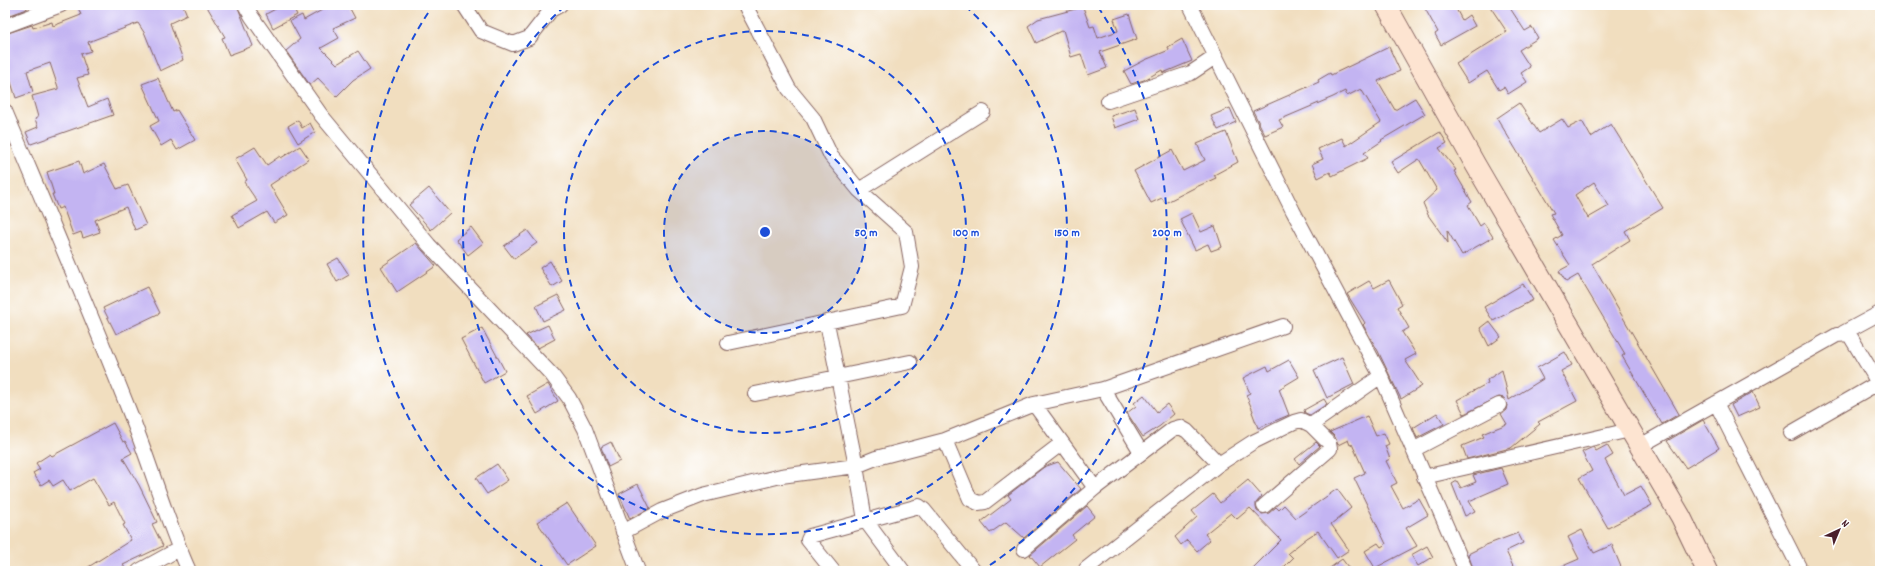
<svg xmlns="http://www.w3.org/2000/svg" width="1885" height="576" font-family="Dekko,sans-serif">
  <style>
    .building { fill: #c3b4f2; fill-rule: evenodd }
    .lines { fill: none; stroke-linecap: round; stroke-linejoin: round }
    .minor-casing { stroke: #84625f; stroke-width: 16 }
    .secondary-casing { stroke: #84625f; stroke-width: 22 }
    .minor { stroke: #fff; stroke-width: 14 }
    .secondary { stroke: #fde4d1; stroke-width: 20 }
    .ring { fill: none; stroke: #1d4ed8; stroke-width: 2; stroke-dasharray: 7 5 }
    .centre { fill: #1d4ed8; stroke: #fff; stroke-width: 2 }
    .ring-label { font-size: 12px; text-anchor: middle; font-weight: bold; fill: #1d4ed8; stroke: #fff; stroke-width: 3; stroke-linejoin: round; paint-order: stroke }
  </style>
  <rect width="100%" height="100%" fill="#fff"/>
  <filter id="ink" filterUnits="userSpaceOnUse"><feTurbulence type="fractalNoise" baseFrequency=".025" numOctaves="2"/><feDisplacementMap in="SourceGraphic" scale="8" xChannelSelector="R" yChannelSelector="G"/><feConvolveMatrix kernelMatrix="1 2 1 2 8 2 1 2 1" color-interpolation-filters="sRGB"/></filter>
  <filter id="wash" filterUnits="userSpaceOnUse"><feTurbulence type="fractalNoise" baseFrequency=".012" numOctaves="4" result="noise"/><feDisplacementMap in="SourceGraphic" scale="16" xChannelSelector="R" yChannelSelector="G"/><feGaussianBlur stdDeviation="0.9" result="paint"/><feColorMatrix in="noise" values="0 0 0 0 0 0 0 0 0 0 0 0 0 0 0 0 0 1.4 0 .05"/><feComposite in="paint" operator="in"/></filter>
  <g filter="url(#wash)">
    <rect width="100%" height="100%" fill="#f1debf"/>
    <g id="blocks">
      <path class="building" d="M5 5H26L27 9 5 17Z
        M77 5H183L187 15 170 23 183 60 160 71 145 34 138 23 88 42 91 51 81 54 88 75 77 78 88 107 107 99 113 115 31 144 26 132 38 127 35 119 38 117 32 96 58 89V87L50 63 27 71 33 92 16 98 10 79 5 80V34L32 25 33 28 52 22 53 26 81 15Z
        M206 5H237L253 46 229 55 222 38 225 37Z
        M283 5H292L297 15 273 28 266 14Z
        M331 5H348L355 18 333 28 339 38 321 48 337 64 358 51 370 69 353 80 336 97 318 78 310 85 286 51 300 39 290 21 302 15 304 20Z
        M1423 5H1454L1462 20 1469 15 1475 26 1441 45 1435 34 1438 32Z
        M1489 5H1508L1525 31 1532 27 1538 38 1519 50 1530 67 1521 73 1527 82 1508 94 1504 87 1499 90 1487 71 1468 83 1456 64 1507 32Z
        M1083 7 1090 27 1094 26 1098 38 1118 31 1114 19 1129 14 1137 39 1100 52 1107 68 1088 75 1081 54 1071 57 1063 30 1036 43 1028 26 1038 19Z
        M1182 39 1192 61 1163 73 1162 70 1144 80 1131 84 1124 71 1145 60 1169 50 1168 47Z
        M1389 47 1400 71 1378 81 1395 110 1415 98 1425 114 1381 140 1382 141 1364 153 1368 158 1332 176 1330 172 1318 178 1312 164 1323 159 1318 149 1342 138 1346 146 1381 122 1361 89 1347 96 1345 91 1333 97 1279 120 1283 127 1265 135 1253 111 1319 82 1318 80 1330 73 1331 75Z
        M158 78 173 112 177 110 195 140 177 150 171 140 161 146 150 126 159 121 142 84Z
        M1519 103 1539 133 1562 119 1568 128 1582 121 1591 137 1611 124 1663 208 1625 231 1630 240 1592 264 1679 414 1662 424 1622 356 1625 354 1578 275 1566 282 1559 271 1570 265 1554 240 1562 235 1550 214 1554 213 1497 118ZM1594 182 1609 206 1588 218 1575 195Z
        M1135 108 1139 119 1115 128 1111 116Z
        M1230 108 1236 122 1218 130 1211 116Z
        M298 120 302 128 310 123 315 132 298 143 288 126Z
        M1226 132 1238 162 1214 175 1216 178 1194 188 1165 203 1162 198 1151 203 1134 171 1172 150 1183 171 1205 160 1197 144Z
        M1440 132 1447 143 1439 148 1456 170 1454 171 1472 202 1468 205 1480 226 1484 223 1493 237 1462 255 1447 230 1448 243 1428 215 1423 203 1437 190 1419 159 1398 173 1391 162Z
        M300 146 309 159 270 185 288 215 274 223 267 212 239 228 232 215 257 201 244 182 247 180 235 159 255 147 267 165 280 156 281 158Z
        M79 161 83 174 104 164 117 189 128 185 146 225 135 230 126 207 95 220 100 232 83 238 81 232 73 235 63 207 58 209 52 194H54L47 172Z
        M429 188 450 213 431 230 409 205Z
        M1192 213 1201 232 1215 226 1222 247 1211 251 1208 244 1195 250 1180 219Z
        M471 227 483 243 468 255 456 239Z
        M527 230 537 243 514 259 504 246Z
        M416 243 436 266 397 292 381 267Z
        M338 258 349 275 337 282 327 264Z
        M550 261 562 281 552 287 540 268Z
        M1389 280 1402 304 1397 307 1409 328 1402 332 1416 354 1405 360 1422 386 1401 399 1378 351 1363 325 1365 323 1347 294 1369 281 1374 288Z
        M1523 284 1533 300 1493 321 1484 307Z
        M147 287 160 313 116 334 103 308Z
        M558 295 566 310 543 321 536 306Z
        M1489 321 1501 337 1489 346 1480 328Z
        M548 325 555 339 538 348 526 335Z
        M482 328 505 371 484 383 461 339Z
        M1565 352 1572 365 1561 371 1577 401 1538 422 1540 424 1511 448 1467 459 1462 446 1484 437 1482 434 1507 424 1501 414 1506 410 1507 405 1504 398 1499 397 1464 414 1457 400 1488 383 1487 380 1502 370 1509 400 1543 379 1537 368Z
        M1342 357 1354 384 1327 398 1314 370Z
        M1289 360 1299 377 1279 389 1289 415 1258 428 1252 412 1253 411 1246 395 1250 393 1243 378 1267 366 1269 371Z
        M548 384 558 401 537 414 527 396Z
        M1753 392 1760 407 1737 417 1731 405Z
        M1144 395 1157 412 1167 404 1174 414 1160 426 1143 437 1127 413 1136 406 1134 403Z
        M1324 399 1327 404 1310 415 1305 413 1304 410Z
        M1437 413 1444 424 1417 438 1413 428Z
        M1367 416 1376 436 1384 433 1389 444 1385 446 1390 459 1386 461 1397 483 1391 486 1403 508 1419 499 1428 515 1406 528 1417 546 1375 568 1365 551 1378 543 1381 547 1386 544 1354 478 1365 473 1352 444 1350 445 1348 440 1338 445 1335 437 1330 432Z
        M1703 420 1719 448 1686 468 1667 441Z
        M113 423 123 442 125 441 132 453 123 458 139 485 157 522 152 524 163 546 123 565 127 571H82L131 540 123 525 125 524 114 502 109 505 93 478 70 491 63 480 53 486 49 480 41 485 33 473 40 469 36 463 50 454 52 456Z
        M611 442 620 461 608 467 601 447Z
        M1316 442 1320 446 1299 464 1295 459Z
        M1607 445 1613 455 1605 460 1624 495 1641 486 1652 505 1608 528 1579 478 1592 471 1582 452 1593 447 1596 451Z
        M1058 462 1081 489 1024 538 1006 522 990 533 981 522 1011 499 1008 495 1044 467Z
        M497 464 508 480 487 494 476 478Z
        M1501 468 1508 484 1469 501 1475 511 1465 516 1452 484 1457 481 1461 488 1476 482 1473 475Z
        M1248 480 1262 496 1256 503V507L1257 511 1262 514 1269 513 1276 507 1279 510 1284 505 1296 518 1337 489 1351 508 1331 524 1349 550 1337 558 1318 531 1307 538 1288 553 1293 558 1280 571H1250L1281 540 1250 508 1237 519 1231 513 1205 534 1210 540 1197 551 1187 540 1181 545 1175 537 1197 517 1192 511 1213 494 1220 503Z
        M638 484 650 508 630 519 619 494Z
        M567 503 596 546 567 565 537 522Z
        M1087 506 1095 516 1072 535 1075 539 1040 567 1030 555Z
        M1582 530 1594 553 1612 545 1621 567 1611 571H1551L1579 559 1568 537Z
        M1518 533 1523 543 1506 551 1515 571H1474L1468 554 1486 545Z
        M1427 546 1433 557 1418 566 1411 555Z
        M1342 559 1351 571H1326Z"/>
    </g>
  </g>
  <g filter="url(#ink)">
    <use href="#blocks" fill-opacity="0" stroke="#84625f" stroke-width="1"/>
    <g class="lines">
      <defs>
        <path id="minor" d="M245 5 252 17 321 115 429 245 552 375 569 398 585 429 638 571
          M464 5 481 31 513 44 529 38 551 10 560 5
          M745 5 789 89 813 118 831 156 859 190
          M1190 5 1293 211 1381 376 1466 571
          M5 26 61 5
          M1108 101 1191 73 1215 57
          M5 111C47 211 90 311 130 413 151 465 166 520 189 571
          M827 323 856 466 865 520 903 571
          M1843 333 1880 313
          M728 343 902 306 912 267 906 232 859 190 983 112
          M1103 389 1141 452
          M755 394 910 362
          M1716 403 1801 571
          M1034 404 1095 488
          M1791 433 1878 383
          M945 440 970 499 978 503 985 502 1062 443
          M1640 446 1837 335 1849 334 1873 374 1880 389
          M1413 450 1499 405
          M1424 477 1630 430
          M1264 506 1330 449 1329 443 1311 425
          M623 532 662 511 703 495 781 476 856 466 876 458 945 440 1034 404 1103 389 1283 326
          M1024 549 1095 488 1173 429 1180 427 1187 431 1219 464
          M1086 569 1219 464 1253 442 1294 422 1301 420 1311 425 1381 376
          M139 571 179 549
          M833 571 808 540 810 536 919 506 924 510 974 571"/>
        <path id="secondary" d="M1386 5 1475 164 1681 517 1707 571"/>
      </defs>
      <use href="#minor" class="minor-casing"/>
      <use href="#secondary" class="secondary-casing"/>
      <use href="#minor" class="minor"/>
      <use href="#secondary" class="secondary"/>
    </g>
  </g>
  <circle cx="765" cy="232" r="101" fill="#1d4ed8" fill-opacity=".12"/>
  <g class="ring">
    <circle cx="765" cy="232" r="101"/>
    <circle cx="765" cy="232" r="201"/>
    <path d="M965 6A302 302 0 1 1 565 6"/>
    <path d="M546 569A402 402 0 0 1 432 7M1098 7A402 402 0 0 1 984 569"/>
  </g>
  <circle cx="765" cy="232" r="6" class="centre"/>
  <g class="ring-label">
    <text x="866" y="236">50 m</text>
    <text x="966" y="236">100 m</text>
    <text x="1067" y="236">150 m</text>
    <text x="1167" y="236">200 m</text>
  </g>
  <rect width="1885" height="576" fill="none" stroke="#fff" stroke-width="20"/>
  <g transform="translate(1839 530) rotate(44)" stroke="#ffffff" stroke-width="3" paint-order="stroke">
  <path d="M0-3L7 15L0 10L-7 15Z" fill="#4a1f2b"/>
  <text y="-6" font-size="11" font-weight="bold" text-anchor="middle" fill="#4a1f2b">N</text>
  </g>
</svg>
